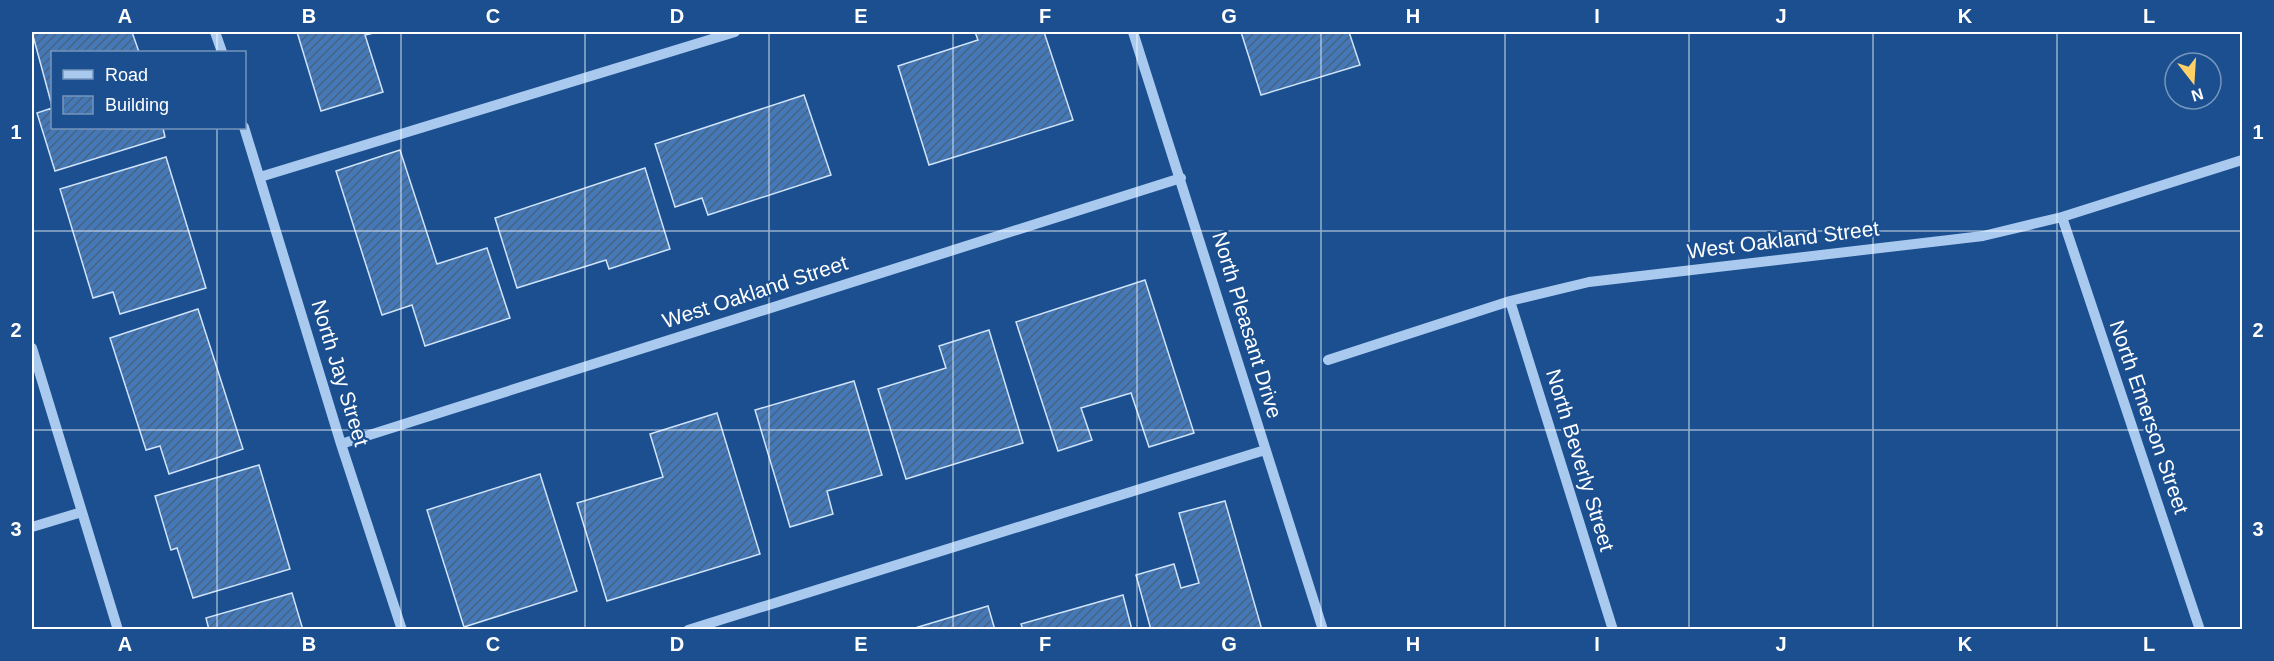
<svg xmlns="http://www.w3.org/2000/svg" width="2274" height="661" font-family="Helvetica,sans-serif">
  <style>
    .building { fill: url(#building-hatch); stroke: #cfe3fa; stroke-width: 1.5 }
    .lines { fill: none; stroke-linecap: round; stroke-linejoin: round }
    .minor { stroke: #a9c9ee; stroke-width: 10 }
    .grid { fill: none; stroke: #fff; stroke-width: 1.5; stroke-opacity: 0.55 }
    .labels { text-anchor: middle; stroke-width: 4.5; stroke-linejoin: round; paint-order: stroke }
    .street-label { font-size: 21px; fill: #fff; stroke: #1b4f8f }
    .neatline { fill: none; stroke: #fff; stroke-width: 2 }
    .grid-label { font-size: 20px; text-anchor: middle; font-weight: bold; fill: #fff }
  </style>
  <defs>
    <pattern id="building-hatch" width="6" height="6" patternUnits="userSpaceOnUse" patternTransform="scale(1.5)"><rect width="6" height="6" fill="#4478b7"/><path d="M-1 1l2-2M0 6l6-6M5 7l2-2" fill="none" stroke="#486282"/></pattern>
  </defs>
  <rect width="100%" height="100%" fill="#1b4f8f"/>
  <path class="building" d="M32 32H132L139 52H52V106Z
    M297 32H378L365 35 383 92 321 111Z
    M975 32H1044L1073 120 929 165 898 66 978 40Z
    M1241 32H1349L1360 65 1261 95Z
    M804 95 831 175 708 215 702 198 675 207 655 144Z
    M52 108V128H163L165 137 55 171 37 113Z
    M400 150 437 264 487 248 510 318 425 346 412 305 382 315 336 171Z
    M166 157 206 288 120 314 113 292 93 298 60 189Z
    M645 168 670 249 609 269 606 260 517 288 495 218Z
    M1145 280 1194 433 1149 447 1131 393 1081 408 1092 440 1058 451 1016 322Z
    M198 309 243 449 169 474 160 446 146 450 110 338Z
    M989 330 1023 443 906 479 878 389 946 368 939 346Z
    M854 381 882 475 827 491 833 514 790 527 755 410Z
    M717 413 760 554 607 601 577 503 663 477 650 434Z
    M259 465 290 569 193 598 177 548 171 550 155 496Z
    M540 474 577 591 464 627 427 510Z
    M1225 501 1262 630H1151L1136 575 1174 564 1181 588 1199 583 1179 513Z
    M292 593 303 630H209L206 618Z
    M1123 595 1132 630H1023L1021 624Z
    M988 606 995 630H916L915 628Z"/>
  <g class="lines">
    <path class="minor" d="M215 32 222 52
      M1133 32 1323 630
      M244 127 341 444 402 630
      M260 177 735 32
      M2062 217 2200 630
      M1510 301 1613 630
      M32 348 118 630
      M1328 360 1510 301 1589 282 1983 236 2062 217 2242 160
      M341 444 1181 178
      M32 527 82 512
      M688 630 1265 450"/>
  </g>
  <path class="grid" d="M217 32V52M401 32V630M585 32V630M769 32V630M953 32V630M1137 32V630M1321 32V630M1505 32V630M1689 32V630M1873 32V630M2057 32V630M217 128V630M32 231H2242M32 430H2242"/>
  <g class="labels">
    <g class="street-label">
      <text transform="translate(1783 240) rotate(-7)" y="7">West Oakland Street</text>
      <text transform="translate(755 292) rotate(-18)" y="7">West Oakland Street</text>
      <text transform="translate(1247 325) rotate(73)" y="7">North Pleasant Drive</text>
      <text transform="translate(340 373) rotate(73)" y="7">North Jay Street</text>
      <text transform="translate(2149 417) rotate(71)" y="7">North Emerson Street</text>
      <text transform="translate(1580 460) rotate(73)" y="7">North Beverly Street</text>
    </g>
  </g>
  <rect width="2274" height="661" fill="none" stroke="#1b4f8f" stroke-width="66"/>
  <rect x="51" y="51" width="195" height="78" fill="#1b4f8f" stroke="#7695bc" stroke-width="1.5"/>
  <rect x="63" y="70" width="30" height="9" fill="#a9c9ee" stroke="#7695bc" stroke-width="1.5"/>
  <text x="105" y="81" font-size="18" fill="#ffffff">Road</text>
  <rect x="63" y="96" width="30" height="18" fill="url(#building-hatch)" stroke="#7695bc" stroke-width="1.5"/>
  <text x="105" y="111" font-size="18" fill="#ffffff">Building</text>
  <g transform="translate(2193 81) rotate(163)"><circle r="28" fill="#1b4f8f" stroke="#7695bc" stroke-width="1.5"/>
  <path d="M0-4.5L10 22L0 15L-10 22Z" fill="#ffd166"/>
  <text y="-9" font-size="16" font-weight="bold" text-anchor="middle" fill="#ffffff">N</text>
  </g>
  <rect x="33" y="33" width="2208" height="595" class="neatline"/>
  <g class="grid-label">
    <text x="125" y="23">A</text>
    <text x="309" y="23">B</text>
    <text x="493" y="23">C</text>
    <text x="677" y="23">D</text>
    <text x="861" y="23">E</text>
    <text x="1045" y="23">F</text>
    <text x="1229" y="23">G</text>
    <text x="1413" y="23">H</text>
    <text x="1597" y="23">I</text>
    <text x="1781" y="23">J</text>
    <text x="1965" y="23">K</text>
    <text x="2149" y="23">L</text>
    <text x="16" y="139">1</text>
    <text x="2258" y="139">1</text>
    <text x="16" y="337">2</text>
    <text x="2258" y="337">2</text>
    <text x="16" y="536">3</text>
    <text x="2258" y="536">3</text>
    <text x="125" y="651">A</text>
    <text x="309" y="651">B</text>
    <text x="493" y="651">C</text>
    <text x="677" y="651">D</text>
    <text x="861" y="651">E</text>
    <text x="1045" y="651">F</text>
    <text x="1229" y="651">G</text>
    <text x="1413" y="651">H</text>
    <text x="1597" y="651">I</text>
    <text x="1781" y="651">J</text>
    <text x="1965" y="651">K</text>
    <text x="2149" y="651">L</text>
  </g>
</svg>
